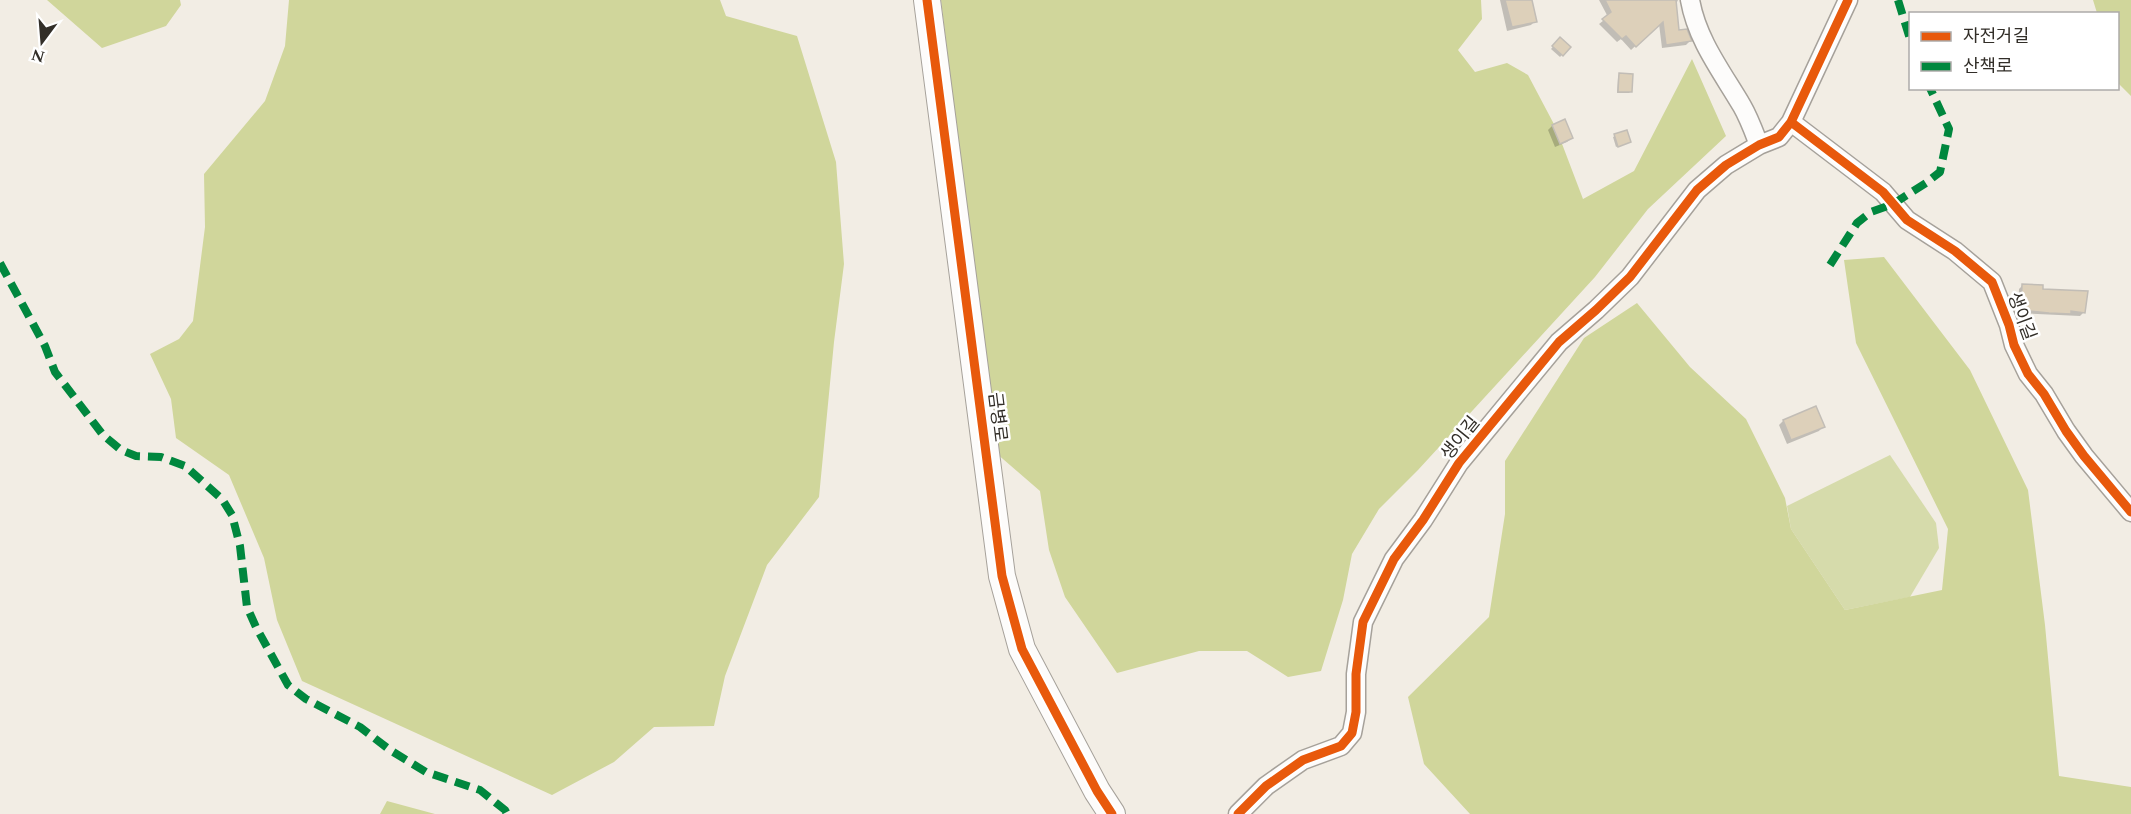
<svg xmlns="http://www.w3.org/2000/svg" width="2131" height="814" font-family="Spectral,'Noto Sans KR',serif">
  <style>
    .green { fill: #d6dbab }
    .forest { fill: #d0d69b }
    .shadow { fill: #0003 }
    .building { fill: #ddd0ba; stroke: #c2bdb6; stroke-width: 1.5 }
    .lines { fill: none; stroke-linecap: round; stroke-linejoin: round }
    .street-casing { stroke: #a6a19a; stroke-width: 21 }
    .secondary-casing { stroke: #a6a19a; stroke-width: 28 }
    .street { stroke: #fdfcfb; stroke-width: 18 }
    .secondary { stroke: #fdfcfb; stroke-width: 26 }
    .quiet { stroke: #00873e; stroke-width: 8; stroke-dasharray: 15 8; stroke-linecap: butt }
    .cycleway-casing { stroke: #fff; stroke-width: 13 }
    .cycleway { stroke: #e8590c; stroke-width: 9 }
    .labels { text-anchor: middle; stroke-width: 5; stroke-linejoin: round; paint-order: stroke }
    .street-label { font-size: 18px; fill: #322e28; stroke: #fff }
  </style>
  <rect width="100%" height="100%" fill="#f2ede4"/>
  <path class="green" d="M1890 455 1936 523 1939 548 1910 597 1845 610 1791 529 1787 506Z"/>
  <path class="forest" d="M47 0H180L181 5 166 26 102 48Z
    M289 0H720L726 16 797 36 836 162 844 264 834 342 819 497 767 565 725 676 714 726 654 727 614 762 552 795 302 681 277 620 264 558 229 475 176 438 171 399 150 354 179 339 193 321 205 227 204 174 265 101 285 46Z
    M941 0H1481L1482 19 1458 50 1475 72 1507 63 1528 75 1556 128 1583 199 1634 171 1692 59 1726 136 1648 209 1595 277 1418 470 1379 509 1352 554 1343 600 1321 671 1288 677 1247 651H1199L1117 673 1065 597 1049 550 1040 491 996 453Z
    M2093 0H2131V96L2118 83V14L2097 13Z
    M1884 257 1970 370 2028 490 2045 625 2059 776 2131 787V814H1470L1424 764 1408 697 1489 617 1505 514V461L1584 338 1637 303 1690 367 1746 419 1785 498 1791 529 1845 610 1942 590 1948 529 1856 343 1844 260Z
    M387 801 435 814H380Z"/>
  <path class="shadow" d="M1500 0H1530L1535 21 1531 25 1507 31Z
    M1599 0H1678L1675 6 1678 32 1690 41 1686 45 1662 48 1659 24 1631 50 1621 39 1617 42 1599 24 1608 17Z
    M1560 39 1569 47 1560 57 1551 49Z
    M1619 75 1631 91 1629 93H1617L1618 77Z
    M1552 126 1572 138 1567 142 1555 147 1548 130Z
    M1615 136 1629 142 1616 147 1613 137Z
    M2023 285 2084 312 2080 316 2018 313 2019 289Z
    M1783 421 1823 426 1819 431 1787 444 1779 425Z"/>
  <path class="building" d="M1505 0H1532L1537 22 1512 27Z
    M1605 0H1676L1679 30 1687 29 1692 41 1666 45 1663 22 1636 47 1626 36 1622 39 1602 19 1611 12Z
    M1560 37 1571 47 1563 56 1552 46Z
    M1619 73 1633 74 1632 92H1618Z
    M1565 119 1573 138 1560 144 1552 125Z
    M1627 130 1631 142 1618 147 1614 134Z
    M2022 284 2043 285V289L2088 291 2085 313 2071 311V314L2049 313 2021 310Z
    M1816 406 1825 427 1791 440 1783 420Z"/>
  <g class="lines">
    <defs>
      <path id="street" d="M1690 0C1697 40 1722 72 1742 106 1749 118 1754 132 1759 145
        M1791 122 1883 192 1907 220 1955 251 1992 282 2009 325 2014 345 2028 374 2044 394 2066 431 2084 456 2131 512
        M1238 814 1266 786 1303 760 1341 746 1352 733 1356 712V674L1363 622 1394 559 1423 520 1459 463 1559 342 1596 310 1630 277 1697 190 1726 165 1759 145 1779 137 1791 122 1848 0"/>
      <path id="secondary" d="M927 0 1002 576 1022 649 1097 791 1112 814"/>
    </defs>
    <use href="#street" class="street-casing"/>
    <use href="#secondary" class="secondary-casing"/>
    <use href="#street" class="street"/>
    <use href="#secondary" class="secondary"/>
    <path class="quiet" d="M1898 0 1910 39
      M0 263 45 346 55 372 103 435 121 450 136 456 161 457 185 466 222 499 232 515 240 546 247 607 256 627 288 685 306 699 360 727 390 750 426 772 480 790 505 810 507 814
      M1830 265 1857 223 1871 212 1893 204 1926 183 1940 172 1949 129 1930 88"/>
    <defs>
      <path id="cycleway" d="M927 0 1002 576 1022 649 1097 791 1112 814
        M1791 122 1883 192 1907 220 1955 251 1992 282 2009 325 2014 345 2028 374 2044 394 2066 431 2084 456 2131 512
        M1238 814 1266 786 1303 760 1341 746 1352 733 1356 712V674L1363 622 1394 559 1423 520 1459 463 1559 342 1596 310 1630 277 1697 190 1726 165 1759 145 1779 137 1791 122 1848 0"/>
    </defs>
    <use href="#cycleway" class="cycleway-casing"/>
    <use href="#cycleway" class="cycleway"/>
  </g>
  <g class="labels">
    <g class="street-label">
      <text transform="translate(2022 316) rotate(70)" y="6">생이길</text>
      <text transform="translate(998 417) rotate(83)" y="6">금병로</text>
      <text transform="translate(1460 438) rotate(-51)" y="6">생이길</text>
    </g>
  </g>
  <rect x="1909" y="12" width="210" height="78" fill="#ffffff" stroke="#adaba9" stroke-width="1.5"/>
  <rect x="1921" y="32" width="30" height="9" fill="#e8590c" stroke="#adaba9" stroke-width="1.5"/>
  <text x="1963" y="42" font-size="18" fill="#322e28">자전거길</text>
  <rect x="1921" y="62" width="30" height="9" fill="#00873e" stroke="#adaba9" stroke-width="1.5"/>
  <text x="1963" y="72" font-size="18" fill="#322e28">산책로</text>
  <g transform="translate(42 42) rotate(196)" stroke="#ffffff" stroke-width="4.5" paint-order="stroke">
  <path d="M0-4.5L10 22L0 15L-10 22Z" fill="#322e28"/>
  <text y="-9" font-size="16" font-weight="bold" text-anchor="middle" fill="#322e28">N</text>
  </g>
</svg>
